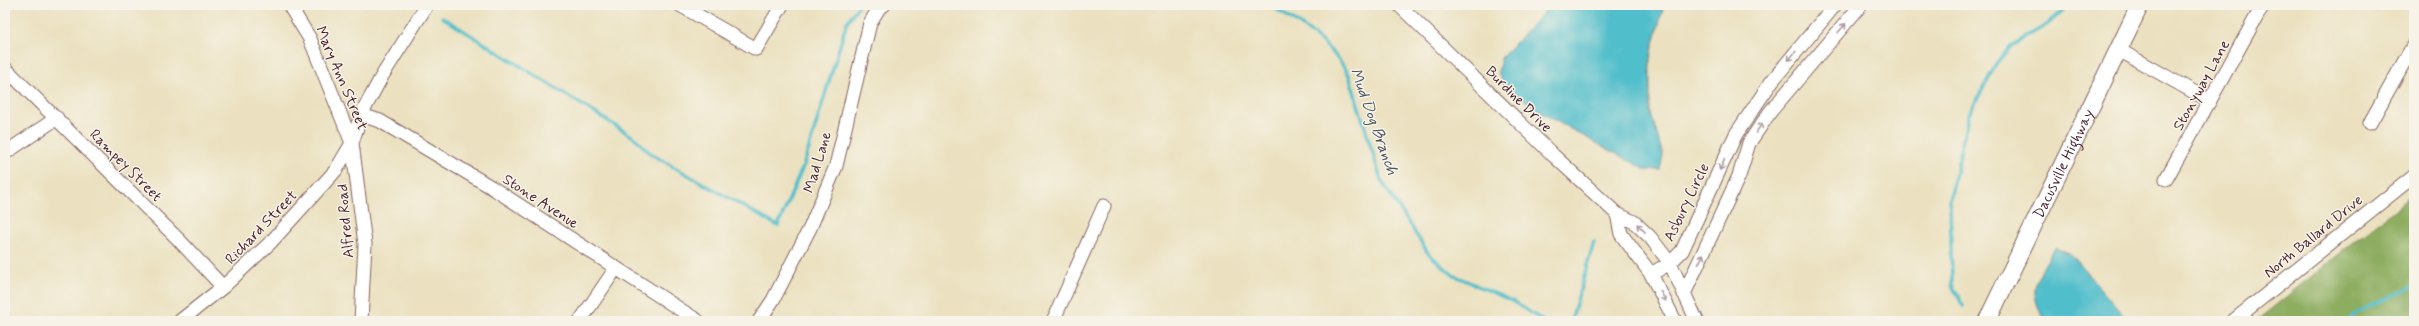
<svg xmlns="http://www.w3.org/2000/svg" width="2419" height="326" font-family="Mynerve,sans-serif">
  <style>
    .forest { fill: #8dad60; stroke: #6c6646 }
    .water { fill: #51becb; stroke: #4e6e7b }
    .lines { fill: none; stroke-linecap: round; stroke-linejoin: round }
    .stream { stroke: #51becb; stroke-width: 3.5 }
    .minor-casing { stroke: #82635f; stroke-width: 15 }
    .major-casing { stroke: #82635f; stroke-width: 19 }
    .minor { stroke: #fff; stroke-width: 13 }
    .major { stroke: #fff; stroke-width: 17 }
    .oneway { stroke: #ae9aa0 }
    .labels { text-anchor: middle; stroke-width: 3; stroke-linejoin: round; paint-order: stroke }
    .street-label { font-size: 15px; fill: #4a1f2b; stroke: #f7f3e8 }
    .water-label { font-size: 16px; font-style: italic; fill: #4c5763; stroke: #f7f3e8 }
  </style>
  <rect width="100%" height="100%" fill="#f7f3e8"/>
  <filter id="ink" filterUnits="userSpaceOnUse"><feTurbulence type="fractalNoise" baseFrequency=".025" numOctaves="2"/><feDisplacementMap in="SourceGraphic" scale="8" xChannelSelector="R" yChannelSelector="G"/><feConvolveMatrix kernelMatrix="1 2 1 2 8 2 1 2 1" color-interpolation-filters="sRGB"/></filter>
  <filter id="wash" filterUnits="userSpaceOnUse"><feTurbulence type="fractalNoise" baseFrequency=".012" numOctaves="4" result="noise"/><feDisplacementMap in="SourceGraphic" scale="16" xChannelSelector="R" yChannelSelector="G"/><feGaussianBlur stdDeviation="0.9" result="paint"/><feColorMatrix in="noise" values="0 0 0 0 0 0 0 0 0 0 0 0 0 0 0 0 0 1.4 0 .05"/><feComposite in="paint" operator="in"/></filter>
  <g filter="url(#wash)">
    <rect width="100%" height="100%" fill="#ebe1c0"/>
    <path class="forest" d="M2414 194V321H2256Z"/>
    <path class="water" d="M1551 5H1664L1650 59V110L1663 155 1660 170H1646L1545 115 1504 85 1498 72 1501 58Z
      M2055 248 2071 254 2128 321H2046C2025 289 2037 277 2055 248Z"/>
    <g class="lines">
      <path class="stream" d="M1270 5C1301 25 1330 42 1349 75L1381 180 1428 253 1453 275 1512 301 1544 321
        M442 17 635 138 651 154 778 226 804 164 847 22 859 5
        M1963 306 1952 285 1950 200 1968 116 1998 61 2011 46 2048 24 2069 5
        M1571 321 1594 242
        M2347 321 2358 312 2414 286"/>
    </g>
  </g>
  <g filter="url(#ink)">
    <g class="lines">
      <defs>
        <path id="minor" d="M289 5 310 39 352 143 365 244 361 321
          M680 5 756 49 782 5
          M1399 5 1554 156 1617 214 1634 222 1650 237 1670 263 1697 321
          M2119 50 2210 101
          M5 68 178 239 223 287
          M361 115 380 121 491 187 698 321
          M2370 123 2414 44
          M5 153 57 118
          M2166 179 2263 5
          M1617 214 1621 234 1651 274 1675 321
          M1651 274 1670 263 1682 251 1736 134 1772 81 1835 5
          M1684 294 1739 176 1749 143 1770 112 1861 5
          M180 321 223 287 271 242 336 170 352 143 361 115 382 76 427 5
          M580 321 616 268
          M759 321 773 300 810 228 836 166 870 23 879 8 884 5
          M1053 321 1104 206
          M2233 321 2414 176"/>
        <g id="major">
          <path id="s1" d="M1987 321 2140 5"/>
        </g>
      </defs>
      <use href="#minor" class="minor-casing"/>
      <use href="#major" class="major-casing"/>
      <use href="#minor" class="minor"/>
      <use href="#major" class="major"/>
    </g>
    <defs><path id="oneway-shaft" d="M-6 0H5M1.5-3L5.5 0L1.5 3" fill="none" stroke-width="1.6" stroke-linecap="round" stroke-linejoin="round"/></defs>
    <g class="oneway">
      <use href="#oneway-shaft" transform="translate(1842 28) rotate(-49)"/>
      <use href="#oneway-shaft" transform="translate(1792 56) rotate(129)"/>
      <use href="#oneway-shaft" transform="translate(1759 128) rotate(-56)"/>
      <use href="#oneway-shaft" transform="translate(1722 165) rotate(115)"/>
      <use href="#oneway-shaft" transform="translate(1641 228) rotate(-136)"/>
      <use href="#oneway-shaft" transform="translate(1701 259) rotate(-65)"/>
      <use href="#oneway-shaft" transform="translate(1663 296) rotate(62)"/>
    </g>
  </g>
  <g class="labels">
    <g class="street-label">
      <text transform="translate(342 78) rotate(67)" y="5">Mary Ann Street</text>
      <text transform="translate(2201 85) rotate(-61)" y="5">Stonyway Lane</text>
      <text transform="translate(1519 99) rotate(45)" y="5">Burdine Drive</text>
      <text transform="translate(817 162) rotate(-73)" y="5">Mad Lane</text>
      <text dy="5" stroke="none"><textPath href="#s1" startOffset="175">Dacusville Highway</textPath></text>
      <text transform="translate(126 165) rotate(45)" y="5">Rampey Street</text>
      <text transform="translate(541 201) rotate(33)" y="5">Stone Avenue</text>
      <text transform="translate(1686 202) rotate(-64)" y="5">Asbury Circle</text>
      <text transform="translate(345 221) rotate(-95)" y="5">Alfred Road</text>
      <text transform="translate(261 227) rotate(-46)" y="5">Richard Street</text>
      <text transform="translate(2313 236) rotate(-39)" y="5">North Ballard Drive</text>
    </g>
    <g class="water-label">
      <text transform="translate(1375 121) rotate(70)" y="6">Mud Dog Branch</text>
    </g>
  </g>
  <rect width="2419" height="326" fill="none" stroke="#f7f3e8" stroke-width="20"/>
</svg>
